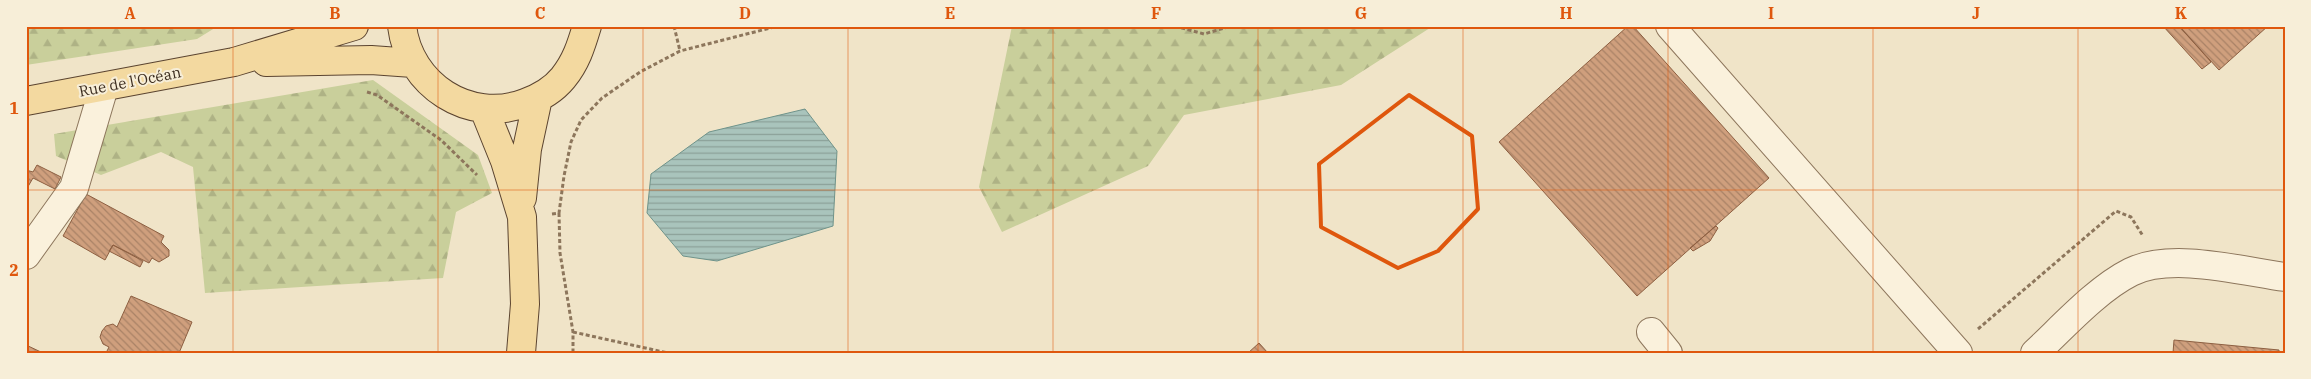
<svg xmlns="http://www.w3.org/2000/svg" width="2311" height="379" font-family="'IBM Plex Serif',serif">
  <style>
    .forest { fill: url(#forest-firs) }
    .water { fill: url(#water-rules); stroke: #6f938a }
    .building { fill: url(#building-back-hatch); stroke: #8d5f41 }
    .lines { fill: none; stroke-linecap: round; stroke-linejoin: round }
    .minor-casing { stroke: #8d765c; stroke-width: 30 }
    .major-casing { stroke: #5b4430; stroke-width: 30 }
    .path { stroke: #8d765c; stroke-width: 3; stroke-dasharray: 4 2.5; stroke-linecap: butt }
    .minor { stroke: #faf1dc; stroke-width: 28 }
    .major { stroke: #f3d9a0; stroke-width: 28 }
    .marked { fill: none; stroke: #df570d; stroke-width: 4; stroke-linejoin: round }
    .grid { fill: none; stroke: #df570d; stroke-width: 1; stroke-opacity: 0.55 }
    .labels { text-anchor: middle; stroke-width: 4; stroke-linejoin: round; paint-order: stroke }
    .street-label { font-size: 15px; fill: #3d2e20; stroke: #f7eed8 }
    .neatline { fill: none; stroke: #df570d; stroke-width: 2 }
    .grid-label { font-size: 16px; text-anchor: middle; font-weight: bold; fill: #df570d }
  </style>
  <defs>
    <pattern id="forest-firs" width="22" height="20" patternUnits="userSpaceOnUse" patternTransform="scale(1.25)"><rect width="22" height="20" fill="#c9cf9b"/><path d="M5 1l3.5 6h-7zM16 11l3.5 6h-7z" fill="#aeb285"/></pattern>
    <pattern id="water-rules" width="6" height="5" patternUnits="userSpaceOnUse" patternTransform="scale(1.25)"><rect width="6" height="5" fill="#a9c4bc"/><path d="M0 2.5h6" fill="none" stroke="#8ba098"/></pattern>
    <pattern id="building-back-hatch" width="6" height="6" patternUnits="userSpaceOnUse" patternTransform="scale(1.25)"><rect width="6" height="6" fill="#cf9f7d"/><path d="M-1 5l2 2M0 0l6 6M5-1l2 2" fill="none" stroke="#a98266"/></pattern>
  </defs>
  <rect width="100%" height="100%" fill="#f0e4c8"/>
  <path class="forest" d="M26 26H218L197 39 26 65Z
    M1012 26H1433L1341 85 1184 115 1148 166 1002 232 979 187Z
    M373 80 478 155 492 193 456 212 443 278 205 293 193 167 161 152 101 175 56 156 54 134Z"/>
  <path class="water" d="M805 109 837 151 833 226 717 261 683 256 647 213 651 174 709 132Z"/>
  <path class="building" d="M1628 26H1633L1769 178 1637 296 1499 142Z
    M2163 26H2179L2211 62 2202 69Z
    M2179 26H2268L2219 70Z
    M37 165 61 177 55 189 33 178 26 190V170L33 172Z
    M86 194 164 236 161 242 169 250V256L159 262 152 258 149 263 113 245 105 260 63 236Z
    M1716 226 1718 228 1710 241 1693 251 1690 248Z
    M113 245 143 261 140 267 109 251Z
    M131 296 192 322 179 353H106L109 347 103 344 100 337 102 331 106 326 113 324 117 327Z
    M2174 340 2279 350V353H2173Z
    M1259 343 1268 353H1248Z
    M26 345 43 353H26Z"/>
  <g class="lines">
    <defs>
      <path id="minor" d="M1670 26 1958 353
        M26 255 74 188 104 87
        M1651 332 1668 353
        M2035 353C2063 327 2097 289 2131 272 2171 252 2242 271 2285 277"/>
      <path id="major" d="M402 26C409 85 469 124 525 103 539 98 554 89 563 78 576 62 581 46 587 26
        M266 62 371 60 413 63
        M26 101 234 62 354 26
        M484 109 505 161 522 217 525 304 521 353
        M522 198 527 149 538 98"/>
    </defs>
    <use href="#minor" class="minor-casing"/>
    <use href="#major" class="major-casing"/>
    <path class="path" d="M674 26 680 51
      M1175 26 1204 34 1231 26
      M367 92 377 95 441 140 477 175
      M559 213 560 253 573 332V353
      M552 214 559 213 564 176 571 142 581 120 602 98 640 72 680 51 778 26
      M1978 329 2116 211 2131 217 2143 236
      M573 332 668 353"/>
    <use href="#minor" class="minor"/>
    <use href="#major" class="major"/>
  </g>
  <path class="marked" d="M1409 95 1472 136 1478 209 1438 251 1398 268 1321 227 1319 164Z"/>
  <path class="grid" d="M233 26V353M438 26V353M643 26V353M848 26V353M1053 26V353M1258 26V353M1463 26V353M1668 26V353M1873 26V353M2078 26V353M26 190H2285"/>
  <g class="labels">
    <g class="street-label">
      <text transform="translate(130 82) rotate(-11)" y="5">Rue de l'Océan</text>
    </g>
  </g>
  <rect width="2311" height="379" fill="none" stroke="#f7eed8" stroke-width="55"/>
  <rect x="28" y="28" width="2256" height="324" class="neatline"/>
  <g class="grid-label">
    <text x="130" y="19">A</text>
    <text x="335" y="19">B</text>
    <text x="540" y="19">C</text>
    <text x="745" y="19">D</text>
    <text x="950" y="19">E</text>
    <text x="1156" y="19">F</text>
    <text x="1361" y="19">G</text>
    <text x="1566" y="19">H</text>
    <text x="1771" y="19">I</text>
    <text x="1976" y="19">J</text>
    <text x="2181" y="19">K</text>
    <text x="14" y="114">1</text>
    <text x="14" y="276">2</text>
  </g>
</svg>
